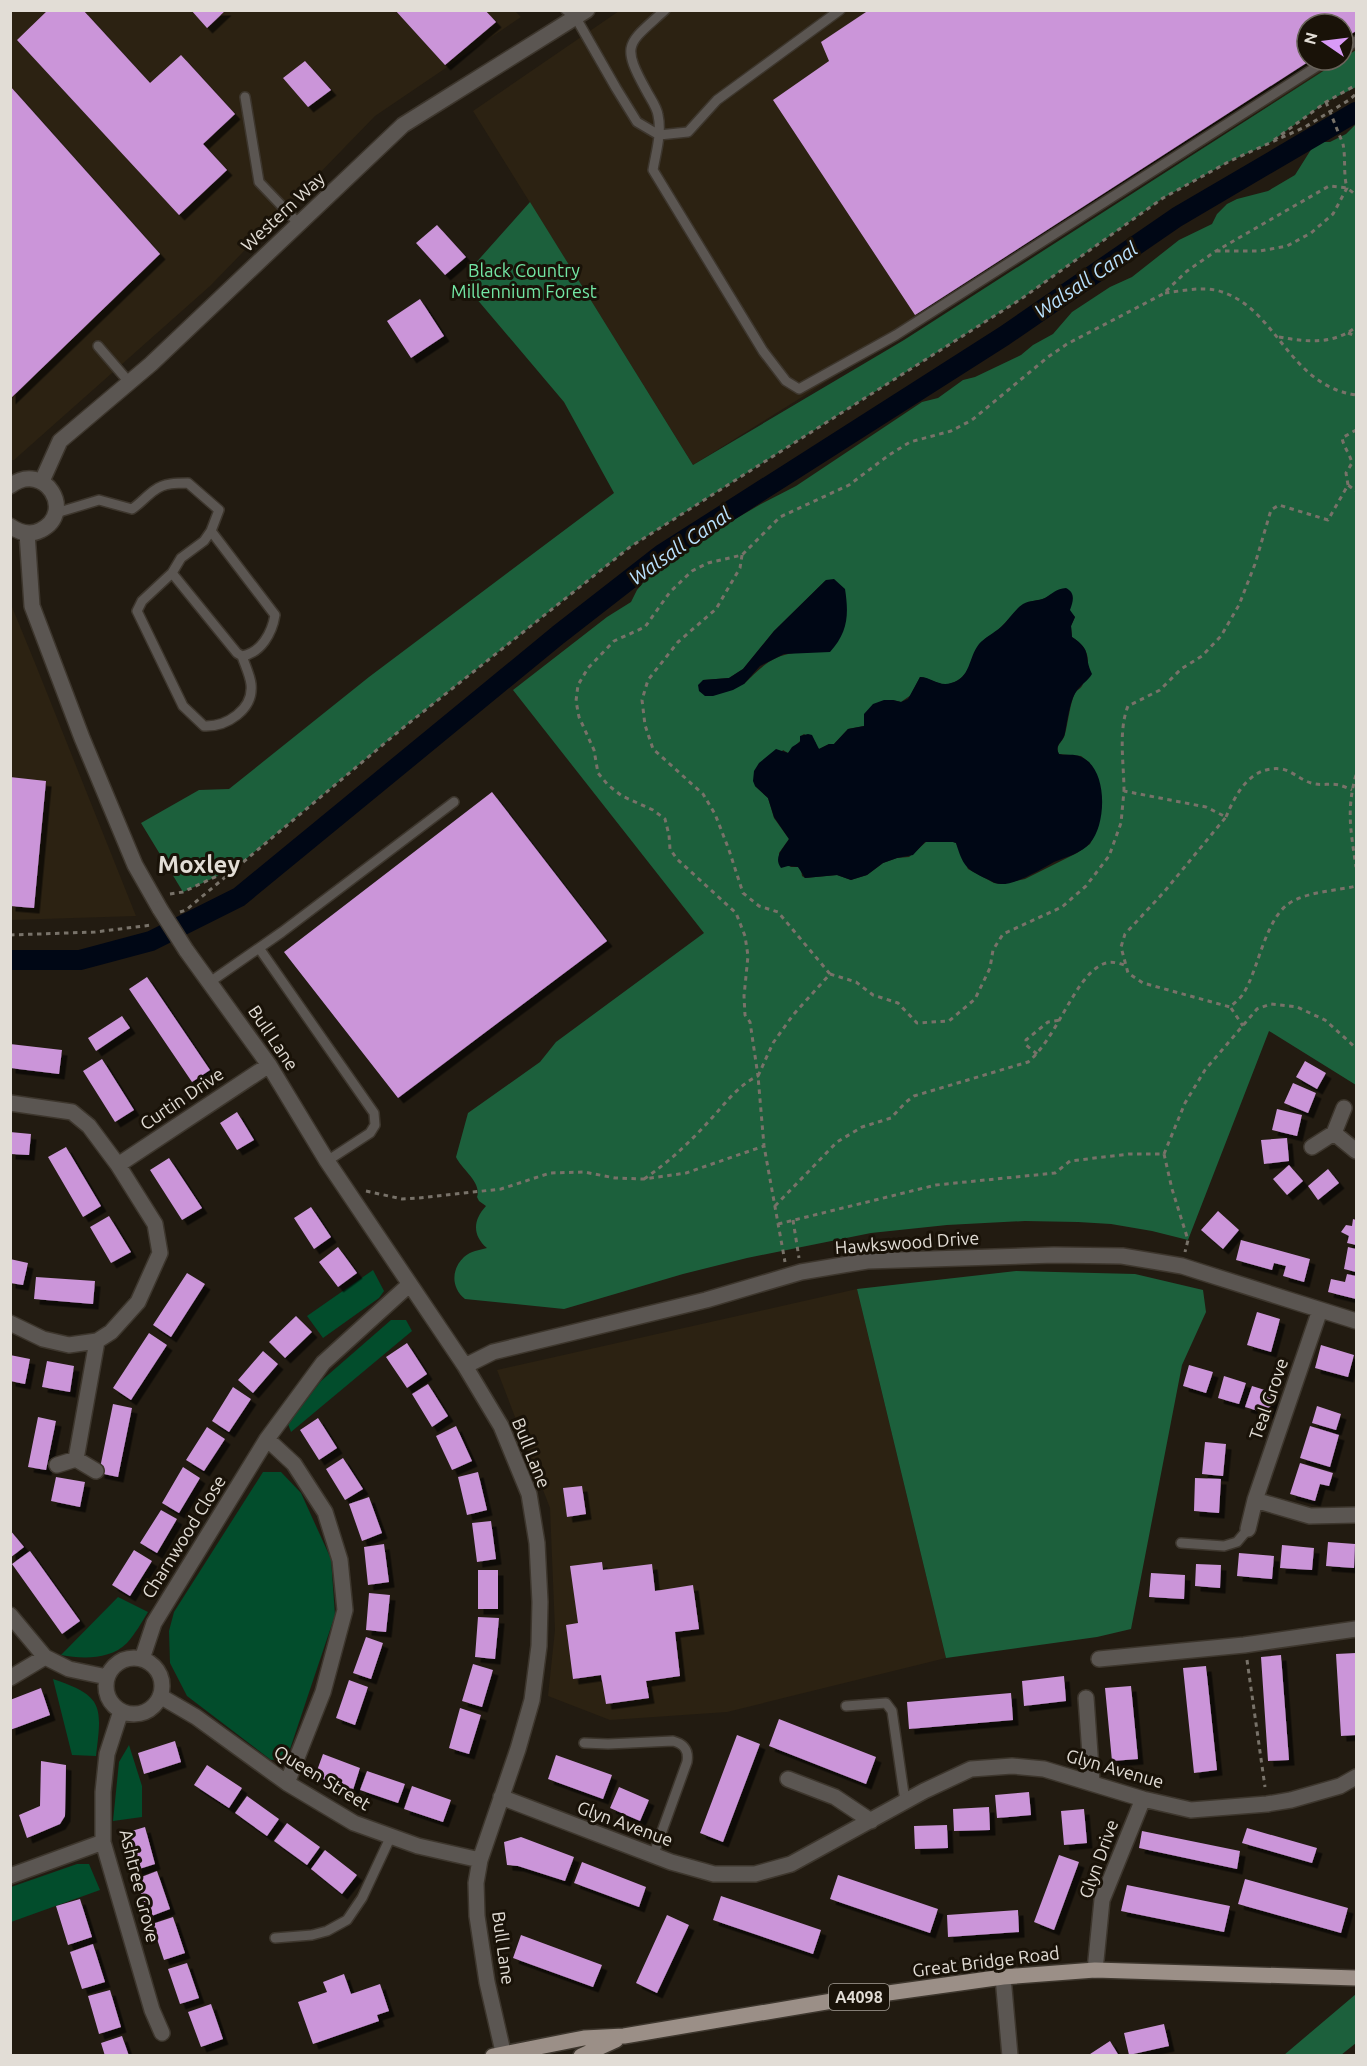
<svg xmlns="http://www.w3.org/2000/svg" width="1367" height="2066" font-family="Ubuntu,sans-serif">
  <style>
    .built { fill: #2c2212 }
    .green { fill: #024d2c }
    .forest { fill: #1c603c; fill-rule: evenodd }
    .water { fill: #000715 }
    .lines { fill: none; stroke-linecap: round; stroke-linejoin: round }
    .canal { stroke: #000715; stroke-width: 20 }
    .building { fill: #cb95d9; filter: url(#shadow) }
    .service-casing { stroke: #3d362d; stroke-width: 12 }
    .minor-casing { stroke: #3d362d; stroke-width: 18 }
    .primary-casing { stroke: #3d362d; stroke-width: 18 }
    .path { stroke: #787269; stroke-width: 3; stroke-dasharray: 4.5 4.5; stroke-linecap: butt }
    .service { stroke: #5b5652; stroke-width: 9 }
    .minor { stroke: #5b5652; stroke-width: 15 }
    .primary { stroke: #9b8f87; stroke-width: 15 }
    .minor-bridge-casing { stroke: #3d362d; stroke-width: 18; stroke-linecap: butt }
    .path-bridge { stroke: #787269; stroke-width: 3; stroke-dasharray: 4.5 4.5; stroke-linecap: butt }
    .minor-bridge { stroke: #5b5652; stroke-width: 15 }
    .labels { text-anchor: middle; stroke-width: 6; stroke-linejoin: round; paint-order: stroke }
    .shield { fill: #191208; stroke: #a6a098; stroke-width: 1.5 }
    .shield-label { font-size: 16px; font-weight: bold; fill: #e2ddd6 }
    .street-label { font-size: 18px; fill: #e2ddd6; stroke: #191208 }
    .park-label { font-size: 18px; fill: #73e7a5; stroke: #191208 }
    .water-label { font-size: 20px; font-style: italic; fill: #bae2fe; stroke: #191208 }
    .district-label { font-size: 24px; font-weight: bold; fill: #e2ddd6; stroke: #191208 }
  </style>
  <defs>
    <filter id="shadow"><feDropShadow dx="5.5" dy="5.5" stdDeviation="0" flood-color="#0009"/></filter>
  </defs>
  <rect width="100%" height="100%" fill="#221b11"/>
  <path class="built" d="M514 10 521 17 375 116 210 286 14 460H11V11Z
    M619 11H1356V50L1343 59V24H1307V60H1341L693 465 473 111Z
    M10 602 35 663 136 916 11 920Z
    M857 1289 946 1658 727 1712 610 1720 548 1696 555 1630 550 1508 497 1370Z"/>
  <path class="green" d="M373 1270 384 1291 379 1298 323 1338 307 1316Z
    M391 1320H406L412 1331 291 1432 288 1424 321 1381Z
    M263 1472H281L301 1493 331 1559 335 1615 287 1758 271 1760 187 1696 170 1663 169 1631 174 1612Z
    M118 1597 148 1612C142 1622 135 1634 127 1643 110 1660 82 1659 61 1655Z
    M53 1679C104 1696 102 1706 96 1756L72 1755Z
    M129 1745 142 1786V1817L113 1821 119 1762Z
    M77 1864H89L100 1890 11 1922V1887Z"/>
  <path class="forest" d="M1356 50V87L1326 102 1268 144 1230 161 1163 198 1021 299 630 547 404 727 235 868 183 892 141 823 199 790 229 789 369 677 614 493 564 402 470 291 473 266 530 202 693 465 904 340Z
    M1356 124V1085L1269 1031 1188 1240 1152 1231 1111 1224 1078 1222 1025 1221 947 1225 871 1233 747 1258 683 1274 564 1309 465 1299C451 1288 451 1269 464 1257 471 1251 479 1250 487 1248 472 1235 473 1220 486 1206L479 1201 477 1197C482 1182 462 1170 456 1157L468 1113 540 1062 556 1042 704 933 513 690 607 617 631 602 637 590 660 563 761 504 796 486 922 402 938 398 963 380 975 377 1021 355 1033 345 1053 334 1072 312 1110 287 1132 277 1179 240 1212 224 1217 214 1227 204 1237 199 1268 191 1295 175 1312 148 1320 142H1330L1346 134ZM826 580 794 653C771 656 759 669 744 684L703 680 729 678 743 669 774 631ZM1066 589 1070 613 1075 617 1071 626 1072 637C1086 646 1091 656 1086 672 1085 676 1084 683 1082 686 1080 689 1077 690 1075 693 1070 703 1068 723 1065 734 1063 743 1054 745 1059 754L1081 756 1090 763 1098 827 1090 844 1077 853 1025 879 1001 884 994 883 968 869 956 843 953 842H926L909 857 897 858 883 863 867 875 854 879 851 880 837 875 805 878 802 876 801 869 798 867H791L779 859V853L789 839 774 818 768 798 755 786 783 750 788 753 801 740V736L804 734 816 743V746L819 749 829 744H834L848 729 864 726V717C877 706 883 696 901 702L911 695 920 677C932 678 939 688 952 683 974 675 968 657 981 643 986 637 994 634 999 629 1009 620 1015 610 1027 603 1032 600 1039 601 1045 598 1053 594 1056 590 1066 589Z
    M1016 1271 1135 1274 1203 1290 1206 1312 1182 1365 1131 1629 1097 1637 946 1658 857 1289Z
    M1356 1994V2043L1341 2055H1284Z"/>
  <path class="water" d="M834 579 845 589C849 615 848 632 830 652L784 654 760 666 744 684 733 690 713 696H705L699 691 698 685 703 680 729 678 743 669 774 631 826 580Z
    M1066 588C1076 593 1073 602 1070 610L1075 617 1071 626 1072 637C1093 651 1083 655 1092 674 1088 681 1080 685 1076 692 1070 700 1067 723 1065 733 1063 743 1054 744 1059 754 1066 756 1074 753 1081 757 1108 768 1107 824 1090 843 1082 853 1066 857 1054 862 1041 869 1010 889 995 883 992 882 990 880 987 879 965 869 963 865 956 843L953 842H925L913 855 897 858 883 863 867 875 854 879 851 880 837 875 805 878 798 867 788 866 781 868C773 857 783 849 789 839L774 817 768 798 755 786 753 781 754 771 759 763 776 749 788 753 792 747 800 742V736L808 734 812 735 819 749 829 744H834L848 729 864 726V714L873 704 884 700H893L901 702 908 699 920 677C931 677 939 687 951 683 971 678 968 658 979 644 984 638 994 633 1001 627 1009 620 1014 610 1023 604 1030 600 1038 601 1045 598 1053 593 1056 589 1066 588Z"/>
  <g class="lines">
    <path class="canal" d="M10 960H80L151 941 239 897 558 635 662 554 1004 336 1177 217 1356 112"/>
  </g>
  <path class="building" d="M48 10H83L150 83 181 55 235 114 203 144 227 170 179 215 17 40Z
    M191 10H226L207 28Z
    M395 10H485L496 22 445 65Z
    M869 10H1356V31L1343 39V24H1307V60H1311L915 315 773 100 829 61 821 42Z
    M305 61 331 90 308 107 283 78Z
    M10 86 160 254 10 399Z
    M437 225 466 257 445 275 416 243Z
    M420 299 444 336 411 358 387 321Z
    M10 777 46 781 34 908 10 906Z
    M492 792 607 941 398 1098 284 952Z
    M147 977 210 1070 192 1082 129 989Z
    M122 1016 130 1028 96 1051 88 1038Z
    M10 1044 62 1050 59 1074 10 1068Z
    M102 1059 134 1110 115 1122 83 1071Z
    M1305 1061 1326 1073 1317 1089 1296 1077Z
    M1293 1083 1316 1093 1308 1113 1284 1103Z
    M1277 1109 1302 1115 1297 1136 1272 1130Z
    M237 1112 254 1140 237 1150 220 1123Z
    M10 1132 31 1134 29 1155 10 1154Z
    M1287 1138 1289 1161 1264 1164 1261 1140Z
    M66 1147 101 1206 83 1217 48 1157Z
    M169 1158 202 1208 182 1220 150 1170Z
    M1289 1165 1303 1181 1287 1195 1273 1179Z
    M1328 1169 1339 1183 1318 1200 1308 1186Z
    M311 1207 331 1237 314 1249 294 1218Z
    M1218 1211 1239 1230 1223 1249 1201 1230Z
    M109 1216 131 1252 111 1263 90 1227Z
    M1353 1219 1356 1220V1245L1347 1243 1349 1236 1341 1232 1346 1225 1352 1226Z
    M1241 1240 1310 1259 1304 1282 1283 1276 1286 1266 1274 1263 1272 1270 1236 1260Z
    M338 1247 357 1273 338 1287 319 1262Z
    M1348 1247 1356 1249V1272L1344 1269Z
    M10 1259 28 1263 23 1285 10 1283Z
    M187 1273 205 1284 171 1337 153 1325Z
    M1347 1274 1356 1276V1299L1328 1292 1331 1279 1345 1282Z
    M36 1277 95 1281 93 1304 34 1299Z
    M1257 1312 1280 1319 1271 1352 1247 1345Z
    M296 1316 312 1332 285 1358 269 1342Z
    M149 1333 167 1345 131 1400 113 1388Z
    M407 1343 427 1374 407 1388 386 1357Z
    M1321 1345 1354 1355 1348 1377 1315 1368Z
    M263 1351 278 1364 253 1393 238 1380Z
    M10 1355 30 1359 25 1384 10 1381Z
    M47 1361 74 1366 70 1392 42 1387Z
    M1189 1365 1213 1372 1206 1393 1183 1386Z
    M1224 1376 1246 1383 1239 1404 1218 1398Z
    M428 1384 448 1416 432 1427 412 1394Z
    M1252 1386 1274 1393 1268 1414 1245 1407Z
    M233 1387 251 1399 229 1432 212 1421Z
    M113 1404 132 1408 118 1477 99 1473Z
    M1317 1406 1341 1414 1336 1430 1312 1423Z
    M38 1417 56 1421 46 1470 28 1467Z
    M318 1418 337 1448 319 1460 300 1430Z
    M456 1426 472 1461 452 1470 436 1436Z
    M1310 1426 1339 1435 1330 1467 1300 1458Z
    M207 1427 225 1439 204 1471 186 1460Z
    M1205 1442 1226 1444 1223 1476 1202 1474Z
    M343 1458 363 1489 345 1500 326 1469Z
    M1300 1463 1333 1473 1329 1486 1320 1484 1315 1501 1290 1494Z
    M183 1467 200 1478 179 1513 162 1503Z
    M478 1472 487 1510 467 1515 458 1477Z
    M56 1477 85 1482 80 1507 51 1501Z
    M1195 1478 1221 1479 1219 1513 1194 1511Z
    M582 1486 586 1514 567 1517 563 1488Z
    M369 1497 382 1533 362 1541 349 1504Z
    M161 1510 177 1519 157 1553 140 1543Z
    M491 1521 496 1559 477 1562 472 1523Z
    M10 1530 24 1547 10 1558Z
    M1328 1542 1355 1544 1354 1568 1326 1566Z
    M384 1544 389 1582 368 1585 364 1547Z
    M1282 1545 1314 1548 1312 1570 1280 1568Z
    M134 1550 152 1561 130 1596 112 1585Z
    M30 1551 80 1621 62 1634 12 1564Z
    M1239 1553 1274 1556 1272 1579 1237 1576Z
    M602 1562 603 1570 652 1564 655 1591 693 1585 699 1629 675 1632 680 1676 646 1681 649 1698 606 1704 601 1675 573 1679 566 1625 578 1623 570 1566Z
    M1196 1564 1221 1565 1220 1588 1195 1586Z
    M478 1570H498V1609H478Z
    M1151 1573 1185 1575 1184 1599 1149 1597Z
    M369 1593 390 1595 386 1632 366 1630Z
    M478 1617 499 1618 495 1659 475 1657Z
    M366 1637 383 1643 371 1679 353 1673Z
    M1356 1653V1735L1341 1736 1336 1654Z
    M1281 1655 1289 1760 1268 1761 1261 1657Z
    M473 1664 493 1670 482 1707 462 1701Z
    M1206 1666 1217 1770 1194 1773 1183 1668Z
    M1064 1676 1066 1701 1024 1706 1022 1681Z
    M349 1680 368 1687 355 1725 336 1718Z
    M1131 1686 1138 1759 1112 1761 1105 1688Z
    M41 1688 50 1715 10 1730V1700Z
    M1011 1693 1013 1720 909 1729 907 1702Z
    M460 1708 481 1715 469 1754 449 1748Z
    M779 1719 876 1757 866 1784 769 1746Z
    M737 1735 760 1744 723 1842 700 1833Z
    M175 1741 181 1762 144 1774 138 1753Z
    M323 1754 360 1768 353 1790 315 1776Z
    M556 1755 612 1775 603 1799 548 1779Z
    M41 1761 66 1765 65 1816 60 1824 27 1838 19 1815 40 1806Z
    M207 1765 242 1788 229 1808 194 1785Z
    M367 1771 405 1784 398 1803 360 1790Z
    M412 1786 451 1800 443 1822 404 1809Z
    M619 1787 649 1800 640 1821 610 1808Z
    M1029 1792 1031 1815 997 1818 995 1795Z
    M247 1796 279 1819 267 1836 235 1813Z
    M989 1807 990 1830 954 1831 953 1809Z
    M1084 1809 1087 1843 1064 1845 1061 1811Z
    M287 1823 320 1847 307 1865 274 1841Z
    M947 1825 948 1848 915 1849 914 1826Z
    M145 1827 155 1864 136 1870 125 1833Z
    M1247 1828 1317 1848 1312 1863 1242 1843Z
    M1142 1831 1240 1851 1237 1869 1139 1848Z
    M521 1837 574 1857 565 1881 518 1866 507 1865 504 1842Z
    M325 1850 357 1875 342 1894 311 1869Z
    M1059 1855 1079 1862 1054 1930 1034 1922Z
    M582 1862 646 1887 639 1907 574 1883Z
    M157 1871 170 1909 149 1917 136 1879Z
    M838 1875 938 1909 930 1933 830 1899Z
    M1245 1879 1348 1908 1341 1933 1238 1904Z
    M1127 1885 1230 1906 1224 1932 1121 1911Z
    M721 1896 821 1930 813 1954 713 1920Z
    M80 1899 92 1937 68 1945 56 1906Z
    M1018 1910 1019 1932 948 1937 947 1915Z
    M667 1915 689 1925 657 1993 636 1983Z
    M173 1917 185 1953 164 1960 152 1924Z
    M521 1935 602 1965 593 1987 513 1958Z
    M93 1944 105 1982 82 1989 70 1952Z
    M187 1963 199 1998 180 2004 168 1969Z
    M344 1974 351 1994 380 1984 389 2011 377 2015 379 2021 313 2044 298 2002 327 1992 323 1982Z
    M110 1990 121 2027 99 2034 88 1996Z
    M211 2004 223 2039 201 2047 188 2012Z
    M1164 2024 1169 2046 1129 2055 1124 2033Z
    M122 2036 129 2056H105L101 2043Z
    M1110 2041 1119 2056H1087Z"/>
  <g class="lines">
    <defs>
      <path id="service" d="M566 10 576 18 616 88 637 122 659 135 688 132 717 100 840 10
        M665 10C628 44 620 43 646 90 650 98 657 107 658 115 662 133 656 152 653 170L763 351 786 381 799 389 896 335 1327 60
        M1343 50 1356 41
        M245 97 259 182 299 224
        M98 346 129 382
        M56 513 99 500 132 509C141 503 146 496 155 490 164 483 177 483 188 483L219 510 211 531 275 615C272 633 261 653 242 656
        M172 573 237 653 242 656C245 665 250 675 251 684 254 710 226 727 204 726L183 706 137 611 142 601 172 573 181 558 204 541 211 531
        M259 948 374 1113 375 1125 370 1133 327 1161
        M210 982 282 932 454 802
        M1181 1543 1224 1546 1237 1542 1248 1529
        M846 1706 886 1703 892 1711 905 1801
        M584 1743 608 1744 673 1741C684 1744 689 1750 687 1762L653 1856
        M275 1938 312 1935 327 1931 347 1920 362 1898 391 1836"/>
      <path id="minor" d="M42 481 60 441 151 364 403 125 587 10
        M10 486C45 460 76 512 41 530 30 536 20 533 10 526
        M27 533 32 606 82 738 135 865 160 909
        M186 950 269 1065 327 1161 465 1366 501 1426 529 1494 537 1543 540 1602 539 1646 532 1700 518 1749 480 1860 476 1883 477 1916 487 1982 504 2056
        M10 1103 72 1112 89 1126 118 1165 155 1224 160 1253 138 1302 111 1332 97 1341 69 1345 43 1339 10 1323
        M1344 1108 1334 1133 1356 1151
        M1312 1147 1334 1133
        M118 1165 269 1065
        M465 1366 493 1352 706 1300 801 1272 867 1261 1054 1255 1122 1256 1182 1266 1356 1321
        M267 1439 294 1464 325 1512 340 1560 345 1610 323 1692 287 1783
        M76 1459 97 1341
        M57 1465 76 1459 96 1471
        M1255 1500 1310 1516 1356 1515
        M1248 1529 1255 1500 1320 1310
        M10 1615 45 1657 69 1669 107 1677
        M106 1686a28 28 0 1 1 56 0a28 28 0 1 1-56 0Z
        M142 1659 154 1623 267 1439 323 1363 410 1284
        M1099 1659 1244 1645 1356 1629
        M10 1678 45 1657
        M160 1696 196 1717 287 1783 354 1823 418 1846 480 1860
        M1086 1698 1092 1782
        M121 1711 107 1754 103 1792V1842L152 2010 162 2033
        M788 1779 835 1797 871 1821
        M501 1797 671 1862 714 1874H755L791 1864 924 1791 971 1769 1012 1766 1044 1769 1143 1799 1191 1810 1267 1804 1291 1800 1340 1786 1356 1777
        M10 1876 103 1842
        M1095 1970 1102 1900 1143 1799
        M1003 1977 1010 2056"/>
      <path id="primary" d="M493 2056 584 2038 624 2036 838 2000 1003 1977 1095 1970 1356 1978
        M581 2056 616 2040"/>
    </defs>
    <use href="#service" class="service-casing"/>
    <use href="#minor" class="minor-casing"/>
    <use href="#primary" class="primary-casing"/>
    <path class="path" d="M1274 140 1326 102 1356 85
      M1216 251H1260L1287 246 1311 233 1333 214 1347 188C1343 173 1346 159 1343 144
      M1165 293C1181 291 1199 287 1215 290 1277 304 1286 385 1356 395
      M1348 333 1356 336
      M1279 337C1306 342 1333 345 1356 327
      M1348 485 1346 473 1352 463C1350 454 1344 448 1342 438L1356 430
      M742 555 740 568 716 609 678 642 648 680 642 700 645 725 653 749 703 794 715 814 729 850 743 893 759 906 778 912 830 974 793 1015 773 1043 758 1076 764 1146 785 1262
      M1356 775C1346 810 1351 832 1356 867
      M1124 791C1124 764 1118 731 1128 706L1160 690 1181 669 1202 656 1221 636 1239 605 1255 564 1271 510 1279 505 1328 520 1348 485 1356 491
      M1226 817C1236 793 1251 765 1282 769 1292 771 1301 780 1311 783 1321 786 1329 783 1339 785 1343 786 1348 788 1352 790
      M170 894 183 892 230 870
      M180 912 186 910 404 727 630 547 1021 299 1163 198 1230 161 1305 127 1349 100 1356 94
      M10 935 95 932 152 925
      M830 974 856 982 873 995 898 1003 917 1023 949 1021 975 999 990 968 993 950 1003 934 1062 907 1086 886 1109 856 1121 823 1124 791 1206 807 1226 817 1164 892 1125 934 1121 947 1128 973 1143 983 1230 1007C1234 1003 1240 999 1243 994 1259 970 1265 915 1293 901 1312 891 1336 891 1356 886
      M1231 1008 1243 1026
      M1037 1054 1026 1045V1040L1048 1022 1060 1020
      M1164 1154 1185 1103 1205 1070 1257 1009 1271 1004 1297 1007 1325 1020 1356 1048
      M644 1179C669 1162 690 1142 710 1120 725 1104 738 1085 758 1076L750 1022 745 1015 744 996 748 956 745 936 736 913 677 859 670 849 669 835 665 819 653 810 622 796 608 785 598 773 594 750 579 717 576 701 578 685 588 668 614 641 645 627 670 592 692 571 708 563 742 555 780 517 849 485 889 455 910 442 951 431 972 420 1048 357 1067 344 1163 294 1187 271 1216 251 1329 186 1347 188 1356 195
      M366 1191 402 1199 419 1198 501 1189 550 1173 584 1172 615 1178 644 1179 686 1173 764 1146
      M775 1206 837 1142 862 1127 891 1118 906 1102 914 1096 1028 1062C1057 1038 1074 979 1101 965 1108 961 1116 962 1124 965
      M793 1220 799 1258
      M778 1224 936 1185 1055 1173 1070 1161 1129 1154H1164L1172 1189 1188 1240 1185 1252
      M1247 1660 1265 1787"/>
    <use href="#service" class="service"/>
    <use href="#minor" class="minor"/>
    <use href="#primary" class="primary"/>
    <defs>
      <path id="minor-bridge" d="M160 909 186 950"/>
    </defs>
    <use href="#minor-bridge" class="minor-bridge-casing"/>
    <path class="path-bridge" d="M1326 102 1343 144"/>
    <use href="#minor-bridge" class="minor-bridge"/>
  </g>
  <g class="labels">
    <rect class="shield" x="829" y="1984" width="60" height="26" rx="4.5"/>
    <g class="shield-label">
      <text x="859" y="2003">A4098</text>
    </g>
    <g class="street-label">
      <text transform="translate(283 212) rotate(-43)" y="6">Western Way</text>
      <text transform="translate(273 1038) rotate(56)" y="6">Bull Lane</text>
      <text transform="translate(182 1099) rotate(-34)" y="6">Curtin Drive</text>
      <text transform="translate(907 1243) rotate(-4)" y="6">Hawkswood Drive</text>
      <text transform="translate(1269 1399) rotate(-71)" y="6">Teal Grove</text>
      <text transform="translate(531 1453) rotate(68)" y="6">Bull Lane</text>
      <text transform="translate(184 1537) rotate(-58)" y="6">Charnwood Close</text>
      <text transform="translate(1115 1769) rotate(16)" y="6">Glyn Avenue</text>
      <text transform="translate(322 1778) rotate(31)" y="6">Queen Street</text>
      <text transform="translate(625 1824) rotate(20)" y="6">Glyn Avenue</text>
      <text transform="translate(1099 1859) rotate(-70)" y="6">Glyn Drive</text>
      <text transform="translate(139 1886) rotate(76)" y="6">Ashtree Grove</text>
      <text transform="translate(503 1948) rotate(82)" y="6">Bull Lane</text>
      <text transform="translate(986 1962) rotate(-7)" y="6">Great Bridge Road</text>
    </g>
    <g class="park-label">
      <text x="524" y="277">Black Country<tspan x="524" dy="21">Millennium Forest</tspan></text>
    </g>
    <g class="water-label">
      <text transform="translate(1086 280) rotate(-34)" y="7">Walsall Canal</text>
      <text transform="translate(680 546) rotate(-35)" y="7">Walsall Canal</text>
    </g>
    <g class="district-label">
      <text x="199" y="873">Moxley</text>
    </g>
  </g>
  <rect width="1367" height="2066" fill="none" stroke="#e2ddd6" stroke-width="24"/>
  <g transform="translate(1325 42) rotate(284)"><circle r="28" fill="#191208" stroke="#69635a" stroke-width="1.5"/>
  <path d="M0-4.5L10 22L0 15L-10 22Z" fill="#d99af7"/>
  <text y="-9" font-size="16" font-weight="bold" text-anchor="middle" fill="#e2ddd6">N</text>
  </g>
</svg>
